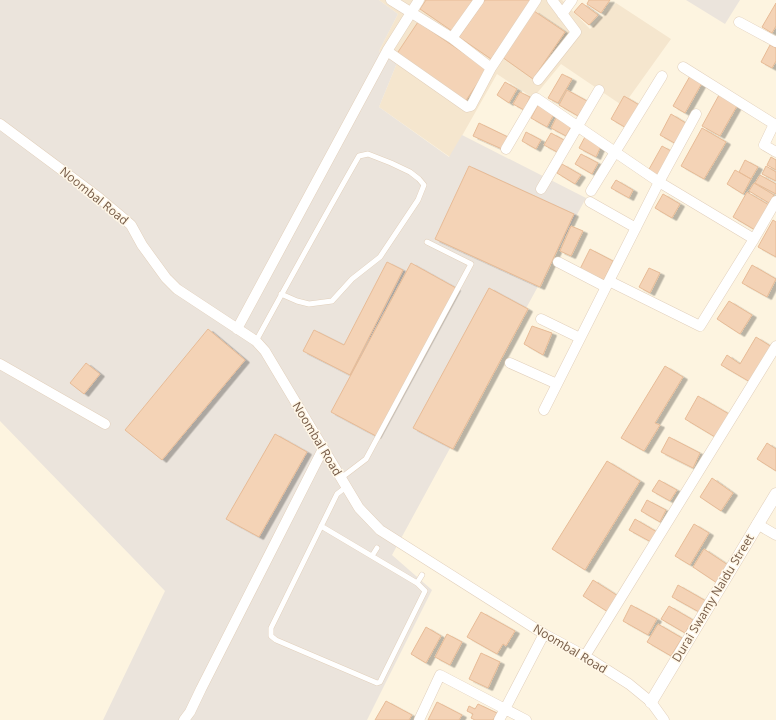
<svg xmlns="http://www.w3.org/2000/svg" width="776" height="720" font-family="'Open Sans',sans-serif">
  <style>
    .residential { fill: #f5e6ce }
    .industrial { fill: #ebe4dc }
    .building { fill: #f4d3b6; stroke: #e7bb96; filter: url(#shadow) }
    .lines { fill: none; stroke-linecap: round; stroke-linejoin: round }
    .service-casing { stroke: #e2d0bc; stroke-width: 6 }
    .minor-casing { stroke: #e2d0bc; stroke-width: 11 }
    .tertiary-casing { stroke: #e2d0bc; stroke-width: 13 }
    .service { stroke: #fff; stroke-width: 5 }
    .minor { stroke: #fff; stroke-width: 10 }
    .tertiary { stroke: #fff; stroke-width: 12 }
    .labels { text-anchor: middle; stroke-width: 3; stroke-linejoin: round; paint-order: stroke }
    .street-label { font-size: 12px; fill: #755a46; stroke: #fff7e7 }
  </style>
  <defs>
    <filter id="shadow"><feDropShadow dx="4.5" dy="2.5" stdDeviation="0" flood-color="#0004"/></filter>
  </defs>
  <rect width="100%" height="100%" fill="#fdf4e0"/>
  <path class="residential" d="M379 0H562L590 29 616 3 671 39 623 106 561 64 533 98 497 74 450 157 379 107 397 63 379 51 398 14Z"/>
  <path class="industrial" d="M0 0H379L398 14 379 51 397 63 379 107 449 157 462 135 586 198 392 555 432 590 367 720H103L165 591 0 421Z
    M686 0H740L725 24Z"/>
  <path class="building" d="M426 0H473L452 31 420 9Z
    M485 0H532L491 59 459 37Z
    M589 0H610L601 13 587 4Z
    M582 3 598 15 589 25 574 12Z
    M776 3V26L772 33 762 27Z
    M534 11 565 32 533 79 502 57Z
    M418 22 487 69 465 102 396 55Z
    M770 45 776 48V61L772 68 761 62Z
    M562 74 572 79 558 103 548 98Z
    M690 76 702 83 685 113 673 106Z
    M505 82 517 89 509 103 497 95Z
    M567 90 587 101 578 116 559 105Z
    M520 92 530 97 524 110 513 104Z
    M719 95 737 106 720 136 702 126Z
    M624 96 641 106 628 129 611 119Z
    M538 105 554 114 547 127 531 118Z
    M671 114 689 125 678 145 660 135Z
    M557 116 572 125 566 136 551 128Z
    M479 123 508 137 502 149 473 136Z
    M702 128 726 142 704 179 681 166Z
    M526 132 541 140 536 149 522 141Z
    M551 133 564 140 557 152 544 145Z
    M586 135 601 146 596 157 579 148Z
    M662 146 671 151 657 176 648 171Z
    M581 154 598 163 592 174 575 164Z
    M771 157 776 160V170L767 165Z
    M745 160 758 167 751 179 739 172Z
    M562 164 581 175 575 184 557 173Z
    M469 166 574 214 540 287 435 239Z
    M766 166 776 172V181L762 174Z
    M735 170 751 179 743 194 727 184Z
    M760 175 776 184V194L755 183Z
    M616 180 633 190 629 198 611 188Z
    M754 183 774 195 769 203 749 191Z
    M747 192 769 205 755 230 733 217Z
    M663 194 680 204 672 218 655 208Z
    M773 220 776 222V257L758 247Z
    M571 226 583 231 571 256 560 251Z
    M590 249 613 261 604 280 580 269Z
    M387 262 403 270 350 375 303 351 314 330 344 345Z
    M411 263 456 288 376 436 331 412Z
    M752 265 776 279 767 297 742 283Z
    M649 268 660 273 650 293 639 287Z
    M489 288 528 309 453 449 413 428Z
    M729 301 752 315 740 334 717 319Z
    M532 326 552 333 543 355 524 344Z
    M208 329 245 360 162 460 125 430Z
    M756 337 772 347 750 382 721 365 727 355 740 364Z
    M86 363 100 374 84 394 70 383Z
    M665 366 683 377 655 423 660 425 644 451 621 438Z
    M698 396 729 414 715 437 685 419Z
    M275 434 307 452 259 537 226 519Z
    M669 437 700 453 693 468 661 452Z
    M767 443 776 449V471L757 459Z
    M607 461 640 481 585 570 552 549Z
    M712 478 733 493 721 511 700 497Z
    M659 480 677 490 670 501 652 491Z
    M647 500 666 510 660 522 641 511Z
    M635 519 657 532 651 542 629 530Z
    M694 524 709 533 690 565 675 556Z
    M704 549 728 565 717 583 693 567Z
    M593 580 618 596 608 612 583 596Z
    M678 585 706 601 699 612 672 597Z
    M631 605 657 619 648 635 623 621Z
    M669 606 693 620 685 633 661 619Z
    M481 612 515 631 506 646 503 644 497 654 467 637Z
    M658 624 682 638 671 656 647 642Z
    M426 627 441 636 426 663 411 654Z
    M447 634 462 642 450 665 435 657Z
    M481 653 500 662 488 688 469 679Z
    M386 701 412 715 409 720H375Z
    M437 702 462 715 459 720H428Z
    M478 704 497 713 493 720H475L471 718 473 714 467 711 469 706 475 709Z"/>
  <g class="lines">
    <defs>
      <path id="service" d="M256 341C290 279 324 217 359 156L368 154 391 163 410 172 419 179 424 185 418 200 380 257 352 279 332 301 309 304 297 301 281 294
        M341 478 366 459 471 264 427 242
        M321 526 417 583 425 591 380 682 377 683 276 640 271 636V628L337 494 346 487
        M372 556 377 548
        M417 583 422 575"/>
      <path id="minor" d="M391 0 452 38 491 68
        M562 14 572 0
        M739 22 776 42
        M452 38 479 0
        M387 51 467 107 471 106 491 68 536 0
        M683 67 774 124 764 145 776 152
        M538 80 576 32 552 0
        M696 114 659 182 609 281 700 326 754 239 776 201
        M0 124 98 197 123 218 131 225 142 245 166 278 177 289 256 341 265 351 359 508 380 530 544 634 585 656 629 684 651 702 664 720
        M506 149 536 98 659 182 754 239
        M541 189 599 90
        M591 191 662 76
        M590 202 636 228
        M558 262 606 287
        M541 319 580 338
        M237 329 387 51 419 0
        M510 363 557 384
        M0 364 105 424
        M544 410 609 281
        M757 524 776 535
        M585 656 776 346
        M184 720 190 712 201 689 323 449
        M419 720 440 675 505 709 544 634
        M499 720 505 709 526 720"/>
      <path id="tertiary" d="M651 702 776 494"/>
    </defs>
    <use href="#service" class="service-casing"/>
    <use href="#minor" class="minor-casing"/>
    <use href="#tertiary" class="tertiary-casing"/>
    <use href="#service" class="service"/>
    <use href="#minor" class="minor"/>
    <use href="#tertiary" class="tertiary"/>
  </g>
  <g class="labels">
    <g class="street-label">
      <text transform="translate(94 196) rotate(39)" y="4">Noombal Road</text>
      <text transform="translate(317 439) rotate(59)" y="4">Noombal Road</text>
      <text transform="translate(713 598) rotate(-59)" y="4">Durai Swamy Naidu Street</text>
      <text transform="translate(570 649) rotate(31)" y="4">Noombal Road</text>
    </g>
  </g>
</svg>
